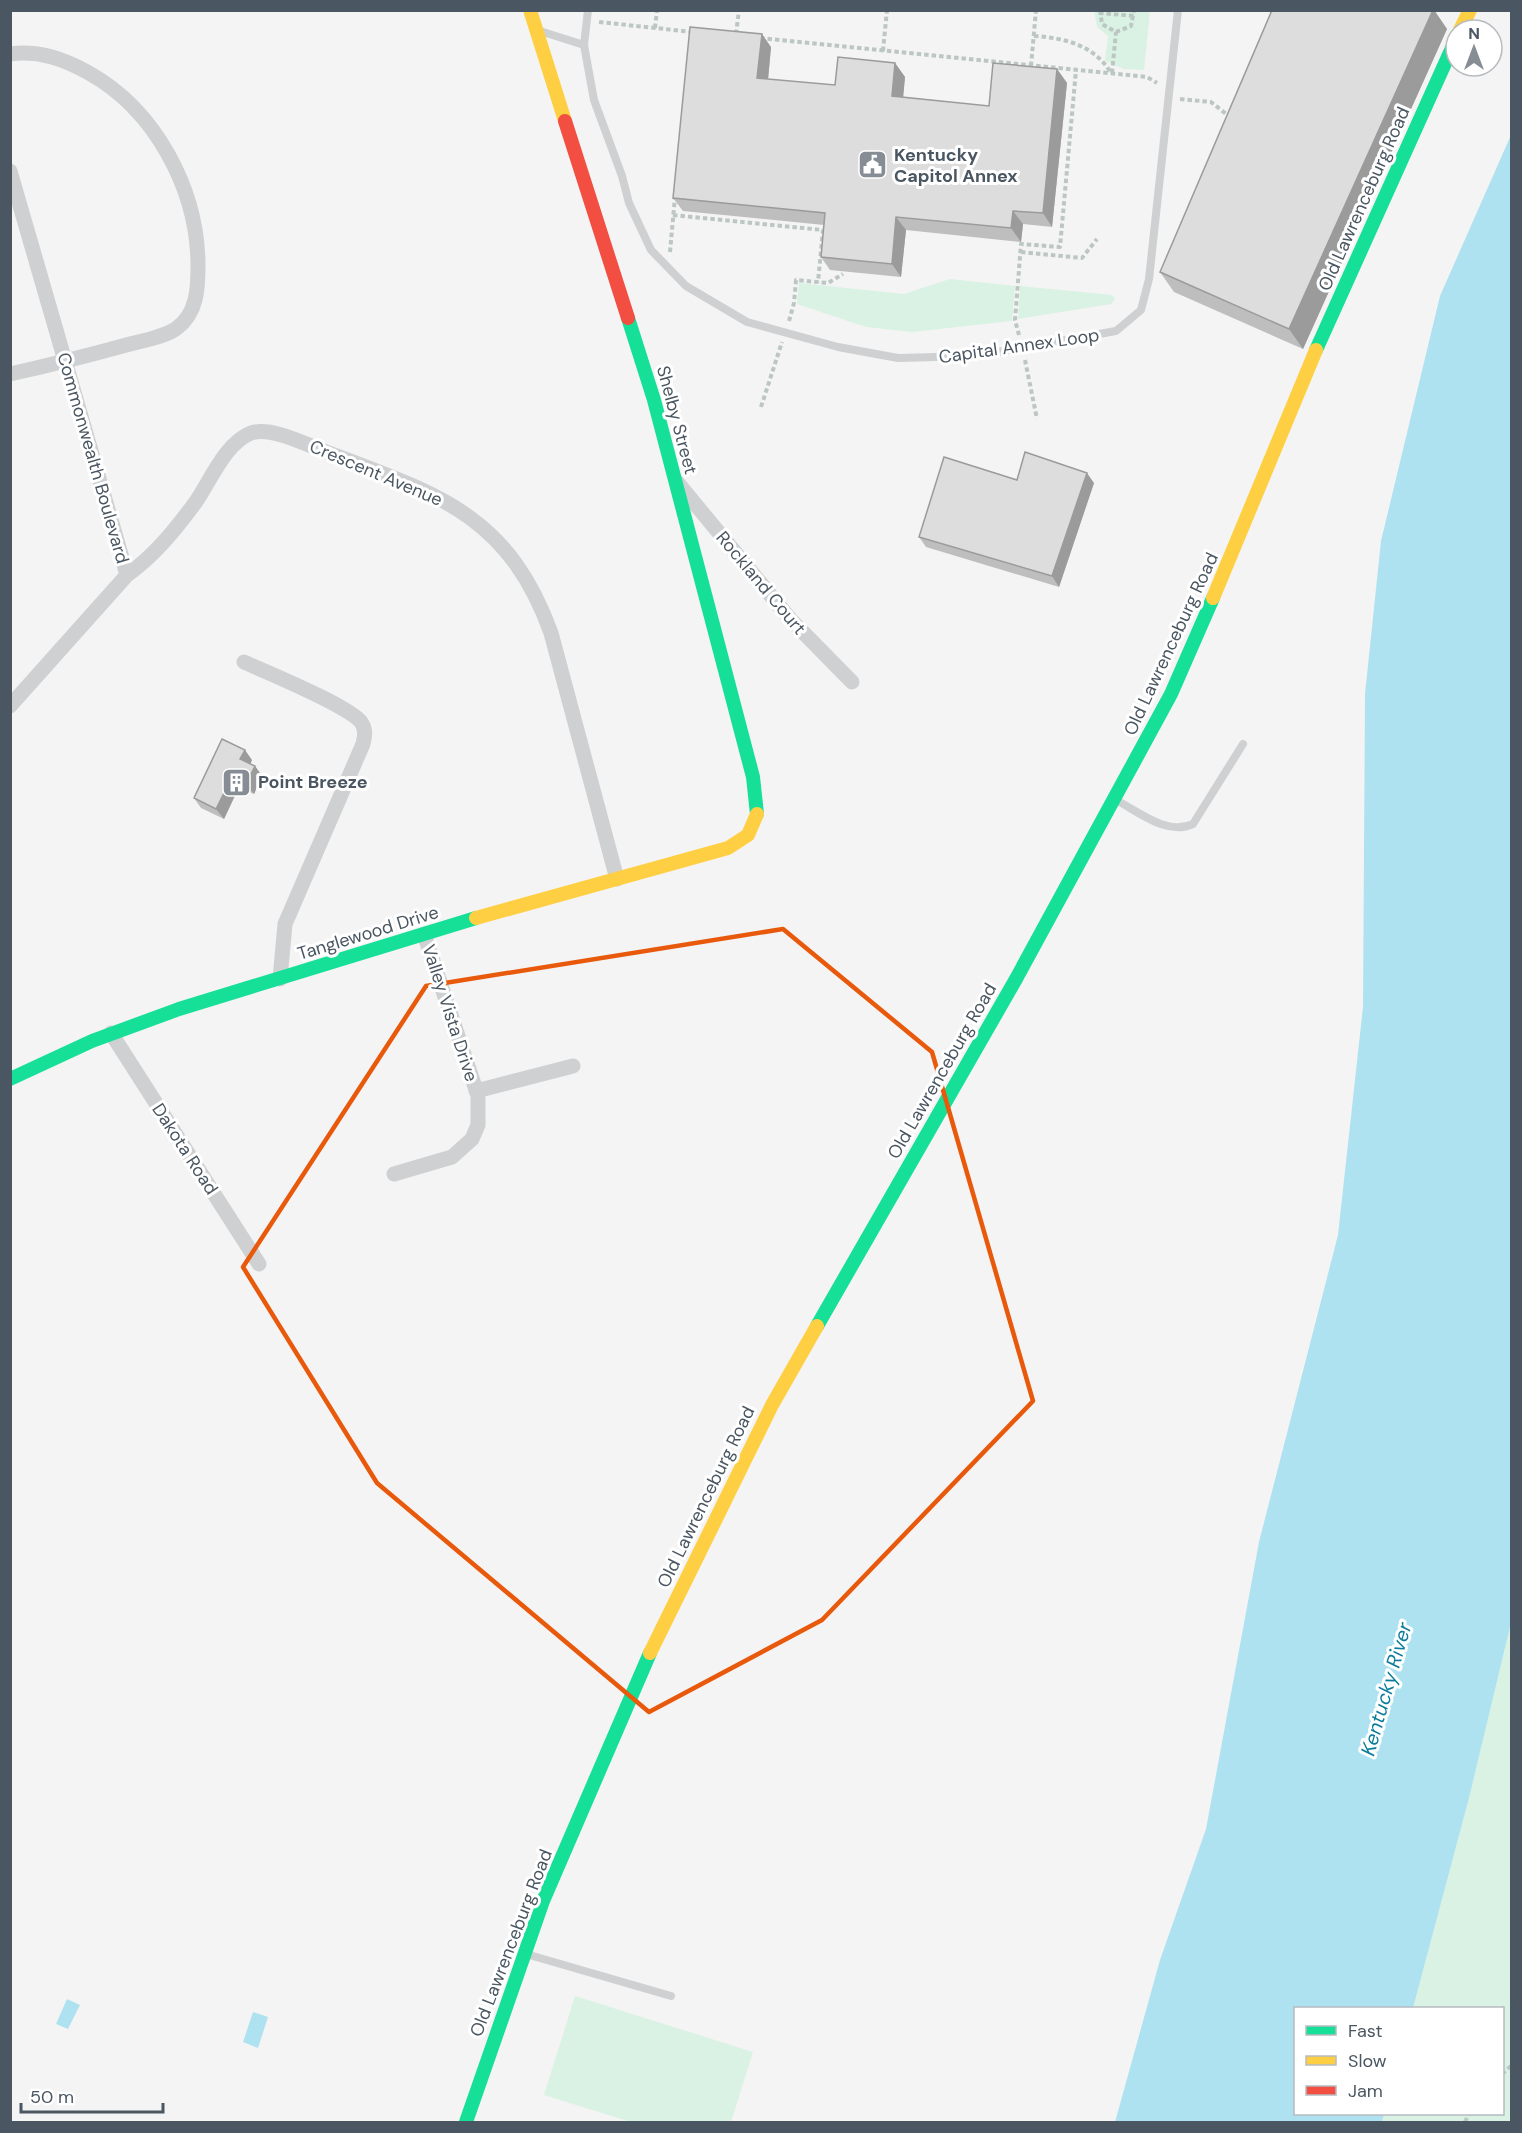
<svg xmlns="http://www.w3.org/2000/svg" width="1522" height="2133" font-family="'DM Sans',sans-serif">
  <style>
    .green { fill: #d9f2e3 }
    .water { fill: #aee2f0 }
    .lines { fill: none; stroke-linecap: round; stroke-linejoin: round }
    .path { stroke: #bcc7c4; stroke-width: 4; stroke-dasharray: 4.5 3; stroke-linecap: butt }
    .lane { stroke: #ced0d2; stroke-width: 8 }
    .street { stroke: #ced0d2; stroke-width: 15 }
    .fast { stroke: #16e098; stroke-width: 14 }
    .slow { stroke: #ffcf43; stroke-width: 14 }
    .jam { stroke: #f24e42; stroke-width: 14 }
    .wall { fill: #bebebf }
    .shaded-wall { fill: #9b9b9b }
    .building { fill: #ddddde; stroke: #9b9b9b; stroke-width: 1.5 }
    .marked { fill: none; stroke: #e8590c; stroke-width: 4.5; stroke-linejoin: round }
    .labels { text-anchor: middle; stroke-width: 6; stroke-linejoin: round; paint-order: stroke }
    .poi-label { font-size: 18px; font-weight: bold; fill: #4a5661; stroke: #fff; text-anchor: start }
    .street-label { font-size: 18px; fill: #4a5661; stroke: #fff }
    .water-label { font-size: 20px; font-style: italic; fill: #0c7c9b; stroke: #fff }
  </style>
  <rect width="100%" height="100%" fill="#f4f4f4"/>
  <path class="green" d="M1094 10 1150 11 1144 70 1124 69 1105 61 1108 36 1097 27Z
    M950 279 1015 286 1012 321 912 332 866 327 797 304 799 283 904 294Z
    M1020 286 1112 295 1115 299 1111 304 1018 319Z
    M1511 1623V2122H1382L1384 2114H1502V2008H1413L1469 1798Z
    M575 1996 753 2052 731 2122H631L544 2095Z"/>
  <path class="water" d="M1511 135V1623L1469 1798 1413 2008H1296V2114H1384L1382 2122H1115L1160 1960 1206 1829 1259 1542 1338 1235 1363 1007 1365 694 1381 541 1440 296Z
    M67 1999 80 2005 68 2029 56 2024Z
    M253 2012 268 2017 258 2048 243 2042Z"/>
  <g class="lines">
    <path class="path" d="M1100 10 1102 24 1116 32 1131 26 1134 10
      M1099 13 1135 16
      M599 22 693 32
      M655 28 657 10
      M736 34 739 10
      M1034 36C1065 38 1094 45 1111 73
      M760 38 1147 77 1157 83
      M883 51 887 10
      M1031 66 1036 10
      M1112 73 1116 32
      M1180 99 1211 102 1230 117
      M673 215 823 230 818 282
      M670 252 675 197
      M1021 252 1082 258 1097 239
      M789 321 794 303 796 280 828 283 843 274
      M1019 335 1015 320 1021 244 1060 247 1076 70
      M1025 360 1037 419
      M761 407 782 342
      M1502 2074 1512 2065
      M1465 2122 1469 2114"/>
    <path class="lane" d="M588 10 584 45 594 100 622 176 629 203 651 250 686 286 747 322 838 347 898 358 975 356 1116 331 1141 310 1149 279 1178 10
      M540 31 584 45
      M1116 800C1139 812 1167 836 1193 824L1243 744
      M526 1954 671 1996"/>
    <path class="street" d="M10 54C39 50 64 59 89 73 155 110 198 189 198 266 198 289 197 313 177 328 165 337 145 340 130 344 90 355 51 365 10 374
      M10 171 127 575
      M677 482 791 620 852 682
      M244 662C268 673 347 705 361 722 366 729 365 736 363 744L285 924 280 979
      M10 706 127 575C154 556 175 530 195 503 210 482 225 443 251 433 272 426 309 446 329 453 437 494 508 514 551 633L617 879
      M111 1033 259 1264
      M476 1091 573 1066
      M394 1174 452 1157 472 1139 478 1125V1096L424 934"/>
    <path class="fast" d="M628 318 654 400 753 777 757 814
      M1316 350 1456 39
      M10 1079 92 1041 179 1009 476 918
      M817 1326 1016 979 1171 694 1213 598
      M466 2122 543 1901 650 1653"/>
    <path class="slow" d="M530 10 565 121
      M1460 30 1470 10
      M1213 598 1316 350
      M476 918 728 848 748 835 757 814
      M650 1653 772 1405 817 1326"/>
    <path class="jam" d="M565 121 628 318"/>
  </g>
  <path class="wall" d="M1272 10H1434L1447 29 1303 349 1174 292 1160 272Z
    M771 47 768 79 835 85 895 63 905 77 903 97 989 106 1057 69 1067 83 1052 227 1023 224 1021 242 906 230 901 277 830 270 821 257 824 225 683 211 673 198Z
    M1017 480 1094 483 1059 587 926 547 919 537Z
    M252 760 250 764 255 766 262 776 254 794 239 787 224 819 201 808 194 798Z"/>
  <path class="shaded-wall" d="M1433 10H1434L1447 29 1303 349 1289 329Z
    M762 34 771 47 767 91 757 78Z
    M895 63 905 77 902 110 892 96Z
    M1057 69 1067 83 1052 227 1043 213Z
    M1013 211 1023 224 1021 242 1011 228Z
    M896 217 906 230 901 277 892 264Z
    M1087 473 1094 483 1059 587 1052 576Z
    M245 750 252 760 248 769 240 759Z
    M255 766 262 776 254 794 246 784Z
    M232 777 239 787 224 819 216 809Z"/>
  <path class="building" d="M1272 10H1433L1289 329 1160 272Z
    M690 27 762 34 757 78 835 85 838 57 895 63 892 96 989 106 993 63 1057 69 1043 213 1013 211 1011 228 896 217 892 264 821 257 825 213 673 198Z
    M1025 452 1087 473 1052 576 919 537 944 457 1017 480Z
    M222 739 245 750 240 759 255 766 246 784 232 777 216 809 194 798Z"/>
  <path class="marked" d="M783 929 932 1052 1033 1401 822 1620 649 1712 377 1483 243 1267 426 986Z"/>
  <defs>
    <symbol id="civic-square" viewBox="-11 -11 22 22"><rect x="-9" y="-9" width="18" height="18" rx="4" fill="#868d94" stroke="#fff"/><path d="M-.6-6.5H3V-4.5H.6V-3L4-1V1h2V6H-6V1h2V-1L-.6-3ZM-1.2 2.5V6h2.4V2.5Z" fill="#fff"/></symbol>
    <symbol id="building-square" viewBox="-11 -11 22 22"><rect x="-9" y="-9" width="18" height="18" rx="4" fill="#868d94" stroke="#fff"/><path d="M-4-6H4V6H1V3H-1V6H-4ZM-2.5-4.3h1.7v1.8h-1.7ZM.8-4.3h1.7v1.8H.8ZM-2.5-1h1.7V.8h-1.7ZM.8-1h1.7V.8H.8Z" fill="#fff"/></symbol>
  </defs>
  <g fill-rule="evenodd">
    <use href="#civic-square" x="856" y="148" width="33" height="33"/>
    <use href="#building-square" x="220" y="766" width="33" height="33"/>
  </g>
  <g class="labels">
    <g class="poi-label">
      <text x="894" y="161">Kentucky<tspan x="894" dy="21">Capitol Annex</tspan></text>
      <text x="258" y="788">Point Breeze</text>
    </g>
    <g class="street-label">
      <text transform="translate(1364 199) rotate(-66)" y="6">Old Lawrenceburg Road</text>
      <text transform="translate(1019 346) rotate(-8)" y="6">Capital Annex Loop</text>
      <text transform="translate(677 420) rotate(75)" y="6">Shelby Street</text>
      <text transform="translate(93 458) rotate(74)" y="6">Commonwealth Boulevard</text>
      <text transform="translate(376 473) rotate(23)" y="6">Crescent Avenue</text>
      <text transform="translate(761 583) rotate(50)" y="6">Rockland Court</text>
      <text transform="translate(1171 644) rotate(-65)" y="6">Old Lawrenceburg Road</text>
      <text transform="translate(368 933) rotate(-17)" y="6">Tanglewood Drive</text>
      <text transform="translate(450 1013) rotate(72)" y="6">Valley Vista Drive</text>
      <text transform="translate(942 1071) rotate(-60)" y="6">Old Lawrenceburg Road</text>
      <text transform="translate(185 1149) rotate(57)" y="6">Dakota Road</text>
      <text transform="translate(706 1497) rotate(-64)" y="6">Old Lawrenceburg Road</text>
      <text transform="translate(511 1943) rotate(-69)" y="6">Old Lawrenceburg Road</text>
    </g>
    <g class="water-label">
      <text transform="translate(1386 1689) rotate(-74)" y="7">Kentucky River</text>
    </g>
  </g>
  <rect width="1522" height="2133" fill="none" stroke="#4a5661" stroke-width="24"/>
  <rect x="1294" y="2007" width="210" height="108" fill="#ffffff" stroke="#b7bbc0" stroke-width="1.5"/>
  <rect x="1306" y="2026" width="30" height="9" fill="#16e098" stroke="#b7bbc0" stroke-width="1.5"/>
  <text x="1348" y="2037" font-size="18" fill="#4a5661">Fast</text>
  <rect x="1306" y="2056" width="30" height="9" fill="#ffcf43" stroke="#b7bbc0" stroke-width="1.5"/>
  <text x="1348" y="2067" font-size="18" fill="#4a5661">Slow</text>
  <rect x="1306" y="2086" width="30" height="9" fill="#f24e42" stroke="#b7bbc0" stroke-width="1.5"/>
  <text x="1348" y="2097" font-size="18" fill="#4a5661">Jam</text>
  <g transform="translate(1474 48)"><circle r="28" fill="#ffffff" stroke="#b7bbc0" stroke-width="1.5"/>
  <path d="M0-4.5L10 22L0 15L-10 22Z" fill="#868d94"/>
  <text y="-9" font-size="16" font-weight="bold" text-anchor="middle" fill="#4a5661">N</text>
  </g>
  <path d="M21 2103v9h142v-9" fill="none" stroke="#4a5661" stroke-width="3"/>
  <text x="30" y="2103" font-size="18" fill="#4a5661" stroke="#ffffff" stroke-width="4.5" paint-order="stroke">50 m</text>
</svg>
